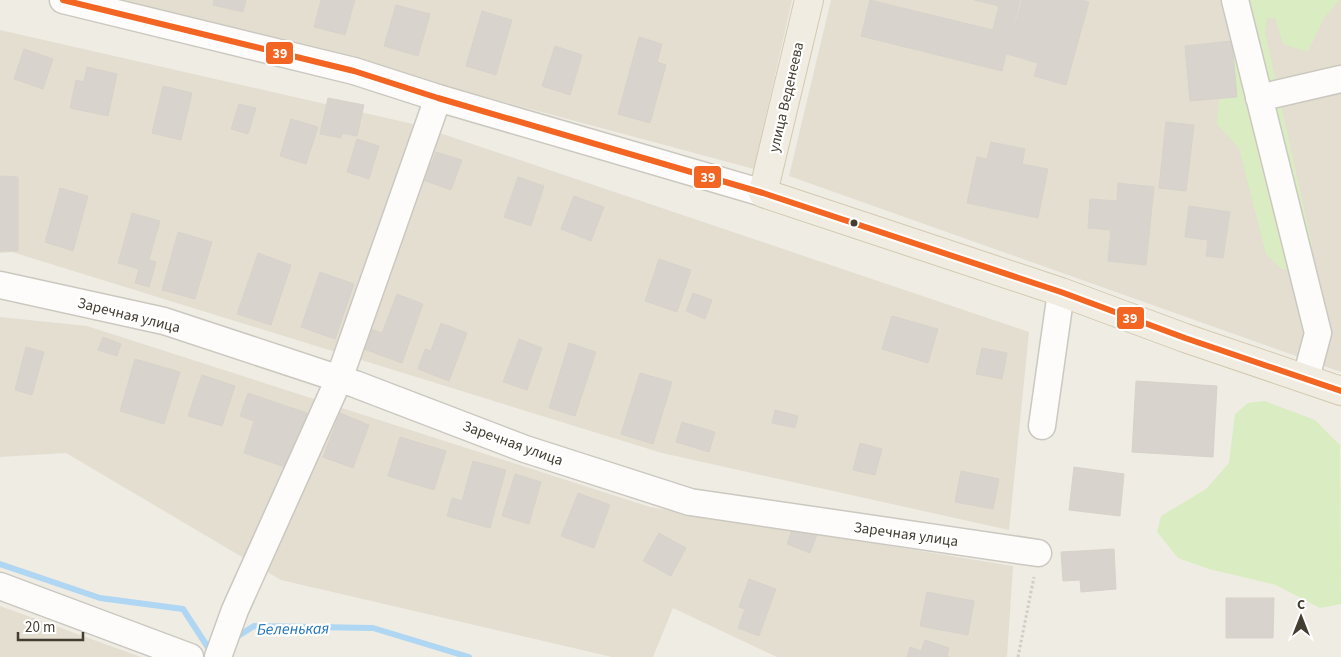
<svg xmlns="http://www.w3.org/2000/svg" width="1341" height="657" font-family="'Source Sans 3',sans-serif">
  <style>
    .residential { fill: #e4ded1 }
    .green { fill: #daecc1 }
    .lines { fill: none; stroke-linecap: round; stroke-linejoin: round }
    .stream { stroke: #afd6f2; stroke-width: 6 }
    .building { fill: #d8d4cd; stroke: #d7d3ca }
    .minor-casing { stroke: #cbc8c0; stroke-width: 29 }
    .major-casing { stroke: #d3c9b0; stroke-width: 30 }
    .path { stroke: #d0cdc8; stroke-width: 3; stroke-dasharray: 2.5 2.5; stroke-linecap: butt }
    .minor { stroke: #fdfcfb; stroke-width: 26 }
    .major { stroke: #f0ece1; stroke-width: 28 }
    .bus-1-casing { stroke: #fff; stroke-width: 10 }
    .bus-1 { stroke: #f26522; stroke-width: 6 }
    .bus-dot { fill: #443d31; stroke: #fff; stroke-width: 2 }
    .labels { text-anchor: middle; stroke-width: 4.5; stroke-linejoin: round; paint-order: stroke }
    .street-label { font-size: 15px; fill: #443d31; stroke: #fff }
    .water-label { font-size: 16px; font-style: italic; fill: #2074ba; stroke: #fff }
    .line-badge { stroke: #fff; stroke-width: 2 }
    .badge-label { font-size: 14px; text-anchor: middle; font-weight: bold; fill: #fff }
  </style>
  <rect width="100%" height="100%" fill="#efece4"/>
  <path class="residential" d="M125 0H792L754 169Z
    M831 0H1341V372L789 176Z
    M0 30 413 124 1029 332 1009 530 662 453 12 252 0 253Z
    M0 317 87 326 650 507 1013 566 1007 657H777L673 608 653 657H612L281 580 66 453 0 457Z
    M0 606 141 657H0Z"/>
  <path class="green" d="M1244 0H1339L1324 18 1308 52 1283 44 1275 18H1267L1265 32 1312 244 1311 264 1303 270 1282 269 1266 254 1239 148 1217 124 1224 56 1247 9Z
    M1265 401 1315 420 1340 445 1341 604 1320 608 1276 585 1209 569 1178 558 1157 532 1161 516 1206 489 1229 463 1235 414 1248 403Z"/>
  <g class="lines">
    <path class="stream" d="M0 564 100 598 183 609 211 652
      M235 638 254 626 373 628 469 657"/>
  </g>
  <path class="building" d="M214 0H246L243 12 213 5Z
    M321 0H355L345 35 314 27Z
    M870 0 993 30 999 6 974 0H1020L1002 71 861 36Z
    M1022 0H1081L1089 2 1066 85 1034 76 1038 63 1007 54Z
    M396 5 430 14 418 56 384 46Z
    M482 11 512 20 496 75 466 66Z
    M639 37 662 44 657 62 666 65 650 123 618 114Z
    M1232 41 1237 97 1190 101 1185 46Z
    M555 46 582 55 570 95 542 86Z
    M24 49 53 59 43 89 14 79Z
    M87 67 117 74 108 116 70 108 76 80 84 82Z
    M163 86 192 93 181 140 152 133Z
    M328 98 364 105 357 136 342 133 341 138 320 134Z
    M239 104 256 108 248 134 231 129Z
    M291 119 318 127 306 164 280 156Z
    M1166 122 1194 125 1186 191 1159 188Z
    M357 139 379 146 369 179 347 172Z
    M991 142 1025 149 1022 164 1048 169 1038 218 967 203 977 157 987 159Z
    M436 152 462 160 451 190 417 178 423 159 432 163Z
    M0 176 18 177V251H0Z
    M518 177 544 186 531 226 504 217Z
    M1118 183 1154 187 1146 265 1108 261 1111 230 1088 228 1090 199 1117 201Z
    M60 188 88 196 73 251 45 242Z
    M574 196 604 207 591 241 561 229Z
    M1189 206 1230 212 1223 258 1206 256 1208 240 1185 237Z
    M132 213 160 221 149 260 156 262 149 287 135 283 139 269 118 263Z
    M178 232 212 242 195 299 162 290Z
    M258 253 291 265 271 325 237 314Z
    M659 259 691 270 677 312 645 301Z
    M320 272 354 284 335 339 301 327Z
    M693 293 712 300 705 319 686 311Z
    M397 294 423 304 402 363 364 349 371 329 382 333Z
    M892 316 938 329 928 363 882 349Z
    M441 323 467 333 449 381 418 369 425 349 431 351Z
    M103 337 121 344 117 356 98 350Z
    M519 339 542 348 527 390 503 382Z
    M569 343 596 352 575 416 549 408Z
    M26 347 44 352 32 395 15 390Z
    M982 348 1007 353 1002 379 976 374Z
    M135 359 180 372 164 424 120 411Z
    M640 373 672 382 653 444 621 434Z
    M202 375 235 386 222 426 188 416Z
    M1136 381 1217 386 1213 457 1132 452Z
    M248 393 307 413 288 468 244 453 254 421 240 416Z
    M775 410 798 416 795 428 772 423Z
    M340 413 369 425 353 468 323 457Z
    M682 422 715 432 709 452 676 442Z
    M400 437 446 451 434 490 388 476Z
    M860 443 882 449 875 475 853 470Z
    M473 461 506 470 490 528 447 516 452 498 462 501Z
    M1074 467 1124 474 1120 516 1069 510Z
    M961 471 999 479 993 509 955 502Z
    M515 474 541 482 529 524 502 516Z
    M578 493 610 505 594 548 561 536Z
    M795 521 819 529 810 553 787 544Z
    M659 533 686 548 671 576 643 561Z
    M1114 549 1116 589 1081 592 1080 580 1063 581 1061 552Z
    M749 579 776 589 759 636 738 628 745 609 739 607Z
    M927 592 974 601 968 635 920 626Z
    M1226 598H1274L1273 638H1226Z
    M925 640 949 648 947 656 949 657H907L910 647 921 651Z"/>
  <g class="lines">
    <defs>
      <path id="minor" d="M63 0 354 71 438 98 763 193
        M1235 0 1318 333 1306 378
        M1259 98 1341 79
        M0 285 164 321 355 384 525 449 690 502 1038 553
        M1042 426 1061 292
        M0 586 190 657
        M218 657 235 610 339 379 438 98"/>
      <path id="major" d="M809 0 763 193 1061 292 1185 338 1341 391"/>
    </defs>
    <use href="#minor" class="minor-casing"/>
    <use href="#major" class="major-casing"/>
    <path class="path" d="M1018 657 1034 577"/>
    <use href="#minor" class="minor"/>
    <use href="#major" class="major"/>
    <defs>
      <path id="bus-1" d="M63 0 354 71 438 98 763 193 1061 292 1185 338 1341 391"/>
    </defs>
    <use href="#bus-1" class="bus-1-casing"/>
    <use href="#bus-1" class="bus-1"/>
  </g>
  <circle class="bus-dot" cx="854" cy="223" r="4.5"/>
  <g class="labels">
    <g class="street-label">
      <text transform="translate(786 97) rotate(-77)" y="5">улица Веденеева</text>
      <text transform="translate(129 315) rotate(14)" y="5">Заречная улица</text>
      <text transform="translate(513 443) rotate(20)" y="5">Заречная улица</text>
      <text transform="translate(906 534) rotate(8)" y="5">Заречная улица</text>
    </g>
    <g class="water-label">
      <text transform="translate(293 628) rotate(-1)" y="6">Беленькая</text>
    </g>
  </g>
  <g class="line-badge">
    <rect x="265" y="41" width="29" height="24" rx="5" fill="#f26522"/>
    <rect x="693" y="165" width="29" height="24" rx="5" fill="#f26522"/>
    <rect x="1116" y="306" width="29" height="24" rx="5" fill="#f26522"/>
  </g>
  <g class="badge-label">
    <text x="280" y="58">39</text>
    <text x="708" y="182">39</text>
    <text x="1130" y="323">39</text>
  </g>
  <g transform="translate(1301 617)" stroke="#ffffff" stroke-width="4" paint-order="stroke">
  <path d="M0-4L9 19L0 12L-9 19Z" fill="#443d31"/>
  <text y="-8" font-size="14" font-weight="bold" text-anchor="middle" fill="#443d31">С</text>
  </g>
  <path d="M18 632v8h65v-8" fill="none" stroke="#443d31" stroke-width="2.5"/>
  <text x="25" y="632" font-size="15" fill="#443d31" stroke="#ffffff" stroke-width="4" paint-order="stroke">20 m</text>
</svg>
